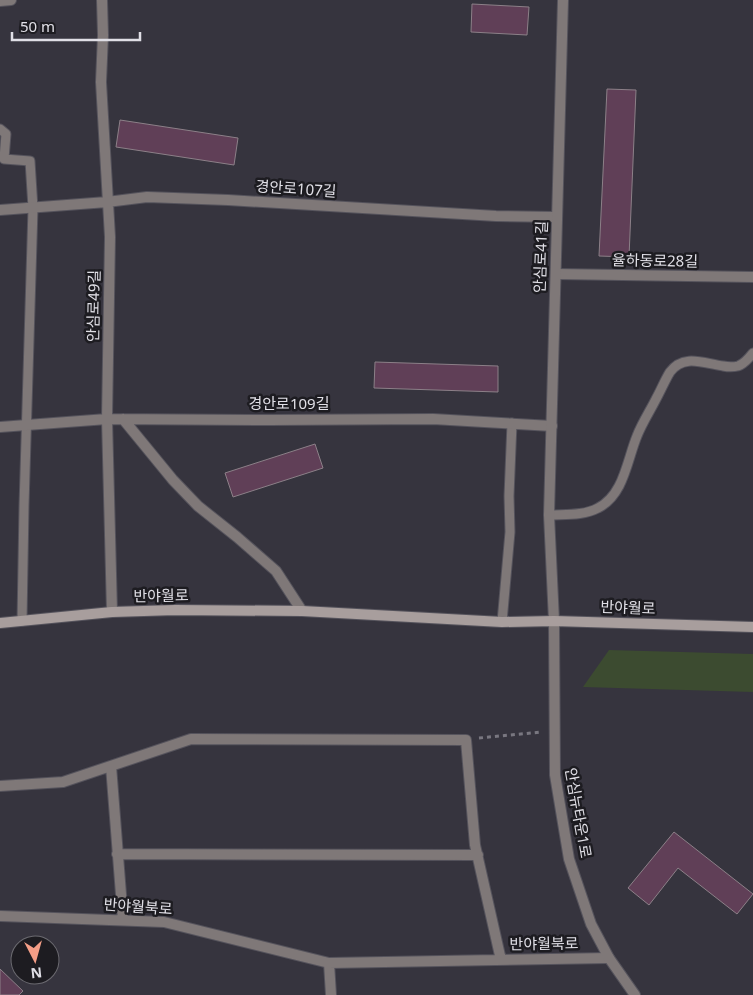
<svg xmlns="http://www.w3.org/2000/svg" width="753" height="995" font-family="'Noto Sans','Noto Sans KR',sans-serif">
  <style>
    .green { fill: #3c4b30 }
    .building { fill: #603f57; stroke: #8c8088 }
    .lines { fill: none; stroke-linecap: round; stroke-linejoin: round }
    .service-casing { stroke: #55535c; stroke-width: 11 }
    .minor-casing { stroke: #55535c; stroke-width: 12 }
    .tertiary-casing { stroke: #55535c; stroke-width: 12 }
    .secondary-casing { stroke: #55535c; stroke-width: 12 }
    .path { stroke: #797780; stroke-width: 3; stroke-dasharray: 4 4; stroke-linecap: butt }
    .service { stroke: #7f7878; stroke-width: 9 }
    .minor { stroke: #7f7878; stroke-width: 10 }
    .tertiary { stroke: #7f7878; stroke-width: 10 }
    .secondary { stroke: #a89e9d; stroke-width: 10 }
    .labels { text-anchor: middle; stroke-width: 5; stroke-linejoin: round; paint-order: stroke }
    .street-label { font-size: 15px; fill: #e0dfe6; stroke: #1d1c21 }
  </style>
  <rect width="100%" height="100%" fill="#36343e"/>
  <path class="green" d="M609 650 753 654V692L583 687Z"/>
  <path class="building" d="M472 4 529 7 527 35 471 32Z
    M607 89 636 90 629 257 599 256Z
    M120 120 238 138 234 165 116 147Z
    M375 362 498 366V392L374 388Z
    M315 444 323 468 233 497 225 473Z
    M674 832 753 894 737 914 678 868 649 905 628 888Z
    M0 969 23 991 19 995H0Z"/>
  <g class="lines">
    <defs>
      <path id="service" d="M0 129 6 134 4 159 30 161 33 208 24 506 22 621
        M549 515C565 514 583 516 598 508 624 495 627 460 637 436 642 423 650 411 656 399 661 390 665 380 670 372 684 353 705 364 723 366 728 367 734 367 738 366 744 364 749 358 753 353
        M502 622 510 532 509 496 512 423"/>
      <path id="minor" d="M102 0 103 35 101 82 110 237 107 419 112 612
        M0 1 11 0
        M0 210 107 202 147 197 228 200 496 216 557 217
        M556 274 753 277
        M123 419 173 480 198 506 237 537 276 571 302 611
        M0 427 107 419 269 420 433 419 552 426
        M111 766 123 920
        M0 786 63 782 191 739 466 740 475 845 501 960
        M117 854 478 855
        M0 916 164 922 329 963 609 958
        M329 963 331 995"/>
      <path id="tertiary" d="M563 0 549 515 554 621 555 775 569 859 591 924 609 958 635 995"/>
      <path id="secondary" d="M0 623 112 612 175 610 302 611 502 622 554 621 753 627"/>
    </defs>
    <use href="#service" class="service-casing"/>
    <use href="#minor" class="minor-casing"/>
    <use href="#tertiary" class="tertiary-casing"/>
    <use href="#secondary" class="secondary-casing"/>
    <path class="path" d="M479 738 542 732"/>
    <use href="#service" class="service"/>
    <use href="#minor" class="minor"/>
    <use href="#tertiary" class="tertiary"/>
    <use href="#secondary" class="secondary"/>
  </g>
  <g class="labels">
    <g class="street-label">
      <text transform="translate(296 189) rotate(4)" y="5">경안로107길</text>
      <text transform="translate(541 257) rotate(-88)" y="5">안심로41길</text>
      <text transform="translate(655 261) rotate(1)" y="5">율하동로28길</text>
      <text transform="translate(94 306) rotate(-89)" y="5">안심로49길</text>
      <text x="289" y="409">경안로109길</text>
      <text transform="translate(161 596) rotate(-1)" y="5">반야월로</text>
      <text transform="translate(628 608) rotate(2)" y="5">반야월로</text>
      <text transform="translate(578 813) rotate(80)" y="5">안심뉴타운1로</text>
      <text transform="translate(138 907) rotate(4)" y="5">반야월북로</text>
      <text transform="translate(544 944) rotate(-1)" y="5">반야월북로</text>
    </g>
  </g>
  <g transform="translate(35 960) rotate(174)"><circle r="24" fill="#1d1c21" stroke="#6b6a70"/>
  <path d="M0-4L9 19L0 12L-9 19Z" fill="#f49e87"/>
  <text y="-8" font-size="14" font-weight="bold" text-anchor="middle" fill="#e0dfe6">N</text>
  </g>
  <path d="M12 32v8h128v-8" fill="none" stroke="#e0dfe6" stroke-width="2.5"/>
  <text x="20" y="32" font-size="15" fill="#e0dfe6" stroke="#1d1c21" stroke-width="4" paint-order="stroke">50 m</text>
</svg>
